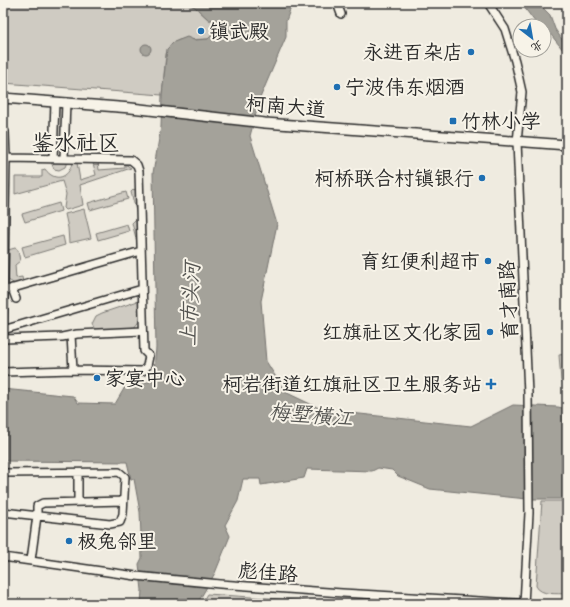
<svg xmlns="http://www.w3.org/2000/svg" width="570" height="607" font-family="Caveat,'LXGW WenKai TC',sans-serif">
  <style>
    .green { fill: #cfcbc2; stroke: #7d7b76 }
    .water { fill: #a4a29a; stroke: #74726e }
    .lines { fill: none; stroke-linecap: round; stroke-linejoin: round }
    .minor-casing { stroke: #2b2b2b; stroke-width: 10 }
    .major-casing { stroke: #2b2b2b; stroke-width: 12 }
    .minor { stroke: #f7f3e8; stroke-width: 7 }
    .major { stroke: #f7f3e8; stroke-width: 9 }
    .poi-dot { fill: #1f6fb2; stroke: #f7f3e8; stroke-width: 1.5 }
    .labels { text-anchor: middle; stroke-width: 4; stroke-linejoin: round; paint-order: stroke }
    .poi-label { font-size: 20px; fill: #2b2b2b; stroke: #f7f3e8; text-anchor: start }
    .street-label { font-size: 20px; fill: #2b2b2b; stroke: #f7f3e8 }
    .water-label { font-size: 21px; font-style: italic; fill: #555552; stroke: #f7f3e8 }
    .quarter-label { font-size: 22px; fill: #2b2b2b; stroke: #f7f3e8 }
  </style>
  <rect width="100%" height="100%" fill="#efebe0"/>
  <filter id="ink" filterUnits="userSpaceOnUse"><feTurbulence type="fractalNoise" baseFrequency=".025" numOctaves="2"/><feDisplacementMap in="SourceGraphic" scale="8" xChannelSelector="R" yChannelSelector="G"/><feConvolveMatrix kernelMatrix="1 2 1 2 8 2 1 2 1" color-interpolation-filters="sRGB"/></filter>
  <g filter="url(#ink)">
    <path class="green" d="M3 3H188L190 5 195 7 209 20 222 19V33H214L209 39 179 40 170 45 166 54 162 95 3 83Z
      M51 162H67L65 167 59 170 54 169Z
      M98 162 99 170 125 168V164L131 168 80 185 83 205 66 210 64 208 66 194 62 181 15 194V177H42V170L45 169C55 183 69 178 72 163H77L80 180 96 175 93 163Z
      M134 189 137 192V215L131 192Z
      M126 192 128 199 90 210 88 203Z
      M59 203 61 211 25 222 22 214Z
      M84 209 91 238 69 243 68 228 65 214Z
      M135 220 138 223V246L132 223Z
      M127 224 129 231 98 240 96 233Z
      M63 236 65 245 25 257 22 247Z
      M15 248 18 250 20 261 15 265 16 278 22 277 23 282 17 285 8 280V250Z
      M141 300 140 320 134 328 95 330 92 324 96 316 102 313Z
      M567 354V381H561L559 355Z
      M542 501H567V594C557 593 541 596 536 586Z
      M207 594 353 604H201Z"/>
    <path class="water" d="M188 3H300L298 8 291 7 286 21V37L260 98 250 136 277 224 261 301 266 361 285 392 323 410 471 426 513 405 558 407 567 409V499H527L430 489 398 476 392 470 378 468 372 471 307 469 304 478 261 485 260 479H243L238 501 225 525 230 536 215 573 197 604H141L142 590 139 564 142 558 140 512 134 479H131L127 462 3 461V389L73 396 78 403 115 404 125 387 153 381 156 348 153 173 161 127 162 95 167 49 174 42 187 37 194 40 208 39 214 33 222 32V20H209L195 7 190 5Z
      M521 3H538L550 15 555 29 567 47V55L548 31 544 29V26H538Z
      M141 49a5 5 0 1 1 10 0a5 5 0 1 1-10 0Z"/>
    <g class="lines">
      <defs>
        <path id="minor" d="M337 3 341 14
          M488 3 505 29 515 61 522 92 517 142 528 394 529 513 524 604
          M53 158 55 102
          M64 158 66 102
          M12 288 16 299
          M3 291 141 251
          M3 330 142 289
          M3 334 6 158 5 132
          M71 335 73 370
          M3 339 62 337 77 334 143 331
          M3 372 73 370 143 371 147 366 149 356 144 351 139 171 137 165 131 160 6 158
          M3 473 119 472 125 477 123 514 120 522 110 524 3 512
          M78 502V473
          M3 557 136 576 220 584 342 593 533 604
          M31 560 37 516V506L43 503 124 501"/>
        <path id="major" d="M3 98 131 108 265 123 567 145"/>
      </defs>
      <use href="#minor" class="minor-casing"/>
      <use href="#major" class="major-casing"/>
      <use href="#minor" class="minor"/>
      <use href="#major" class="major"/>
    </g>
  </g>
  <g class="poi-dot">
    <circle cx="201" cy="31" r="4"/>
    <circle cx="471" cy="52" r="4"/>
    <circle cx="337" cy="87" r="4"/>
    <rect x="449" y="117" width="8" height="8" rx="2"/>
    <circle cx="482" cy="178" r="4"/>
    <circle cx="488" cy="261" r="4"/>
    <circle cx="490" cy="332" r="4"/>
    <circle cx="97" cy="378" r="4"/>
    <path d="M489 378h4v4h4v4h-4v4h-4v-4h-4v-4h4z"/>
    <circle cx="69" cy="541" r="4"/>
  </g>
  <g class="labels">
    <g class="poi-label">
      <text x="209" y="38">镇武殿</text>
      <text x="463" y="59" text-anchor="end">永进百杂店</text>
      <text x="345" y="94">宁波伟东烟酒</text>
      <text x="461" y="128">竹林小学</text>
      <text x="474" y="185" text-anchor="end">柯桥联合村镇银行</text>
      <text x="480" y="268" text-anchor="end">育红便利超市</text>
      <text x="482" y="339" text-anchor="end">红旗社区文化家园</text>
      <text x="105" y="385">家宴中心</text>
      <text x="482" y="391" text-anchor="end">柯岩街道红旗社区卫生服务站</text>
      <text x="77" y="548">极兔邻里</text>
    </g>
    <g class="street-label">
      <text transform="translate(286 106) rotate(5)" y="7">柯南大道</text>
      <text transform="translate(508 300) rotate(-93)" y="7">育才南路</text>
      <text transform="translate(268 572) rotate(4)" y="7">彪佳路</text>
    </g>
    <g class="water-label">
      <text transform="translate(190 304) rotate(-87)" y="7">上市头河</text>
      <text transform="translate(311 415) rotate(5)" y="7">梅墅横江</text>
    </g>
    <g class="quarter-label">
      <text x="76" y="150">鉴水社区</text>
    </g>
  </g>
  <rect width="570" height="607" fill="none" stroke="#f7f3e8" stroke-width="16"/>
  <rect x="8" y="8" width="554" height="591" fill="none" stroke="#2b2b2b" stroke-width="1.5" filter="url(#ink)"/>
  <g transform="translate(532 38) rotate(149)"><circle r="19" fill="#f7f3e8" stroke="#a5a39c"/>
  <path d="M0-3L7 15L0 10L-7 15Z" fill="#1f6fb2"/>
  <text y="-6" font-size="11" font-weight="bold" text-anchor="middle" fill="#2b2b2b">北</text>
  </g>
</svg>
